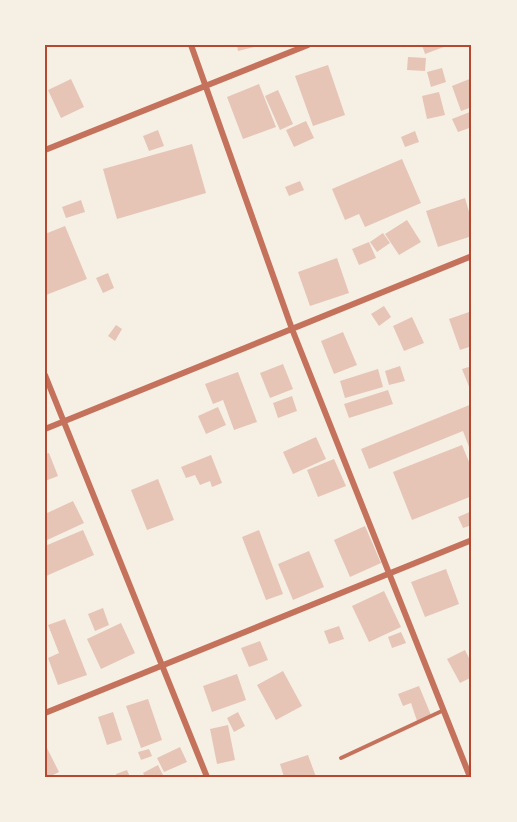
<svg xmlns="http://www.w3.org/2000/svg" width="517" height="822" font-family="Montserrat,sans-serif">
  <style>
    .building { fill: #e6c5b7 }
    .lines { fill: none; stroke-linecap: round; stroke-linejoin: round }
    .service { stroke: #c5725c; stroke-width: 4 }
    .minor { stroke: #c5725c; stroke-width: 6 }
    .neatline { fill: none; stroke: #b5482f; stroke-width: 2 }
  </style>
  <rect width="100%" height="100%" fill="#f6efe4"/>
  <path class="building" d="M237 45H253L254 47 238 51Z
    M422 45H449L425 54Z
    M408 57 426 58 425 71 407 70Z
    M328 65 345 115 313 126 295 76Z
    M442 68 446 82 431 87 427 72Z
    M472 78V107L461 111 452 86Z
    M71 79 84 107 61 118 48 90Z
    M259 84 276 127 243 139 227 97Z
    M278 90 293 124 280 130 265 96Z
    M439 92 445 115 427 119 422 96Z
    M470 112 472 127 458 132 452 119Z
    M306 121 314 138 294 147 286 130Z
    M158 130 164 146 149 151 143 136Z
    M415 131 419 142 405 147 401 137Z
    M192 144 206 193 117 219 103 169Z
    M402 159 421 203 365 227 359 214 345 220 332 189Z
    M300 181 304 190 289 196 285 187Z
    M465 198 472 222V236L438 247 426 211Z
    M81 200 85 212 66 218 62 207Z
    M407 220 421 242 399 255 385 234Z
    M65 226 87 279 46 295 45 234Z
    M383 233 390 243 377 252 370 242Z
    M369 242 376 258 359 265 352 249Z
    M337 258 349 293 310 306 298 272Z
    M108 273 114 288 103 293 96 278Z
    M384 306 391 317 379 326 371 314Z
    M472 311V346L460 350 449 319Z
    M412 317 424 343 404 351 393 326Z
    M116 325 122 329 115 341 108 336Z
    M343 332 357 365 334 374 321 341Z
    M283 364 293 389 270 398 260 373Z
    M400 366 405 381 389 385 385 371Z
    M472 366V394L462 369Z
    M378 369 383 387 345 398 340 381Z
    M238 372 257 422 234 430 223 400 213 404 205 384Z
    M388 390 393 404 349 418 344 404Z
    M292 396 297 411 278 418 273 403Z
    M472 404V455L463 431 369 469 361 449Z
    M218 407 226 425 206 434 198 416Z
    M316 437 326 459 293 474 283 452Z
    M462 445 472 469V496L412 520 393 472Z
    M49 453 58 476 45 481V454Z
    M211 455 222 483 212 487 210 481 200 485 195 475 186 478 181 467Z
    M334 459 346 486 318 497 307 470Z
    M158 479 174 520 147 530 131 490Z
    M73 501 84 523 45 541V514Z
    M472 511V525L463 528 458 517Z
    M365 526 381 563 350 577 334 540Z
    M83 530 94 555 46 576 45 546Z
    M259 530 283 594 266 600 242 537Z
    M309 551 324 587 293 600 278 564Z
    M446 569 459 604 425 617 411 582Z
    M384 591 401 627 369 642 352 606Z
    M103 608 109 625 95 631 88 614Z
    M65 619 87 675 58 685 48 658 59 653 48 625Z
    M121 623 135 653 101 669 87 639Z
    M339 626 344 639 329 644 324 631Z
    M401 632 406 643 392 648 388 637Z
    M260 641 268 660 249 667 241 648Z
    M465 650 472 664V677L460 683 447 659Z
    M283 671 302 706 276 720 257 685Z
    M237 674 246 700 212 712 203 686Z
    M419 686 431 715 417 721 411 703 403 706 398 694Z
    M148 699 162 740 141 748 126 706Z
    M113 712 122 740 107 745 98 717Z
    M238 712 245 726 234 732 227 718Z
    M228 725 235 760 217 764 210 729Z
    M45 744 59 772 49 777H45Z
    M180 747 187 762 164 772 157 758Z
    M149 749 152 756 141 760 138 752Z
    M308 755 316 777H284L280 764Z
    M158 765 164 777H145L143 773Z
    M127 770 130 777H117L116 774Z"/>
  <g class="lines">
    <path class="service" d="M341 758 444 710"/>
    <path class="minor" d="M191 45 292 329 470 777
      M45 150 308 45
      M45 375 207 777
      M45 429 472 256
      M45 713 472 540"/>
  </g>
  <rect width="517" height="822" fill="none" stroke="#f6efe4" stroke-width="93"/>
  <rect x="46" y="46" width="424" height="730" class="neatline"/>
</svg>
